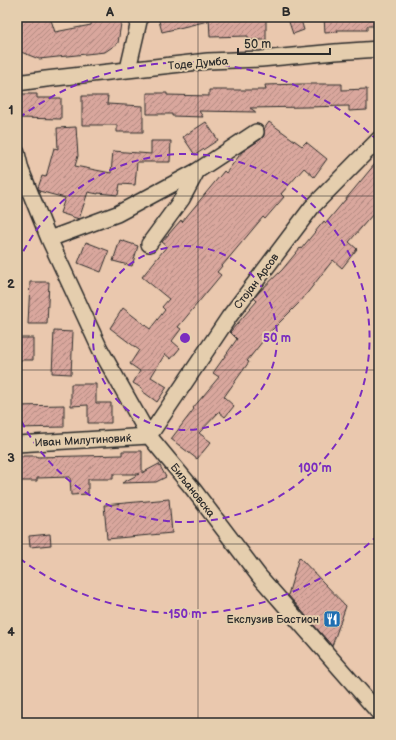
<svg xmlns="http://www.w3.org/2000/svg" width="396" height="740" font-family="'Balsamiq Sans',sans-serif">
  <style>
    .building { fill: url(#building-hatch); stroke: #2b2b2b }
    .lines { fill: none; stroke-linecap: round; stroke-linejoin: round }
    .minor-casing { stroke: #2b2b2b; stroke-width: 18 }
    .minor { stroke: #e5ceae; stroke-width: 15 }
    .grid { fill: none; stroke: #2b2b2b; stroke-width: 1; stroke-opacity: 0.55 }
    .ring { fill: none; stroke: #7b2cbf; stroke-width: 2; stroke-dasharray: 7 5 }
    .labels { text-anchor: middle; stroke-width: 4; stroke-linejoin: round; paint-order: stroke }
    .street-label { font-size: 11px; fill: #2b2b2b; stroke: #e5ceae }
    .poi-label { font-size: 11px; fill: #2b2b2b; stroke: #e5ceae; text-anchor: end }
    .centre { fill: #7b2cbf; stroke: #e5ceae; stroke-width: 2 }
    .ring-label { font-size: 12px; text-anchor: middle; font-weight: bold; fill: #7b2cbf; stroke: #e5ceae; stroke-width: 4; stroke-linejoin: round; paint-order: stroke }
    .neatline { fill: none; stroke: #2b2b2b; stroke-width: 1.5 }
    .grid-label { font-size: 13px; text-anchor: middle; font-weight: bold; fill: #2b2b2b }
  </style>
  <defs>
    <pattern id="building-hatch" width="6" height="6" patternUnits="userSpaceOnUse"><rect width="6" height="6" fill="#d9a79d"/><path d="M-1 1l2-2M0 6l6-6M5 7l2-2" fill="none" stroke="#b08880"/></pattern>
  </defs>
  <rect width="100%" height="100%" fill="#eac8ae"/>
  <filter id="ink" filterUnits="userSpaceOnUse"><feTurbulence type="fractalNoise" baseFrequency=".025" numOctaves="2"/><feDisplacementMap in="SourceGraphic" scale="8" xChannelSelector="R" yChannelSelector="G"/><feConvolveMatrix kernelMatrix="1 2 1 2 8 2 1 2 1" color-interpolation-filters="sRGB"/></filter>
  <g filter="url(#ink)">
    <path class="building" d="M17 17H50L55 32 91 25 92 17H122L118 43 105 52 39 59 21 52 17 42Z
      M158 17H207L208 21 162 32Z
      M209 17H235V20L266 19V40H248V36L210 37Z
      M293 17H300L304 30 293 34 288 19Z
      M324 17H379V26H367V30H337L338 32 325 33Z
      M302 84H342V90L367 89V110L349 111V106L306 107 250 108 256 112 199 111 203 117 172 116V114H147V93H167V95L209 96V90H266L265 85Z
      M19 94H37V98H61V119L18 118Z
      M82 96H108L107 104 143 106V132H117V125H82Z
      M206 122 218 140 195 155 183 137Z
      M269 122 302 146 306 142 327 159 314 177 304 168 281 194 284 197 265 219 263 217 217 272 221 275 178 327 181 329 172 341 180 348 171 359 165 354 151 377 167 387 157 402 142 391 143 389 133 383 140 371 130 364 139 350 110 328 123 308 150 329 165 310 162 307 169 299 142 277 167 246 162 242 181 220 182 222 224 171 226 173 242 152 261 139 264 136V129Z
      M76 127 78 156 75 166 111 173 113 151 151 154V141H171L170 162H137L135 185 120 184 118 195 98 193V194L88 192 79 219 60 213 65 198 39 191 38 188 42 176 46 177 54 148 58 149 57 128Z
      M379 159V207L349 242 357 249 342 268 333 260 301 301 270 332 247 361 249 362 224 397 234 406 225 417 219 412 199 433 211 442 197 459 171 439 194 409 193 408 219 377 213 373 237 339 230 332 257 301 254 298 258 293 282 270 300 248 301 249 324 221 326 223Z
      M120 240 138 246 132 266 113 261Z
      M86 242 109 251 101 272 78 263Z
      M30 282H49L47 324H28Z
      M54 331 73 332 71 374 52 373Z
      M17 338H33V360H17Z
      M71 384H96V403H111V423H88V405L71 406Z
      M64 405V427L17 428V406Z
      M122 451H142V473L159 464 166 477 156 482 122 483 139 474H113V479H88V494L71 495 70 477 37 478V481H17V456H37V457L122 455Z
      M169 499 172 533 107 539 104 505Z
      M50 534 51 545 30 547 29 536Z
      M299 557 346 606 332 646 288 595Z"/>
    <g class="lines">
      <defs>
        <path id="minor" d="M128 69 140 17
          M17 83 46 79 208 61 261 59 335 52 379 49
          M17 153 21 170 49 239 100 349 149 436 193 489 259 576 379 713
          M49 239 117 214 197 171 256 132
          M149 244 182 199 197 171
          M17 444 149 436 229 317 312 207 379 139"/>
      </defs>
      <use href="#minor" class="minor-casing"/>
      <use href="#minor" class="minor"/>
    </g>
  </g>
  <path class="grid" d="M198 17V723M17 196H379M17 370H379M17 544H379"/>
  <g class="ring">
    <circle cx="185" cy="338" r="92"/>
    <path d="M18 262A184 184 0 1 1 18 414"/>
    <path d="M378 535A276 276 0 0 1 19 558M19 118A276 276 0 0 1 378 141"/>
  </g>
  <defs>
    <symbol id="restaurant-square" viewBox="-11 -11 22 22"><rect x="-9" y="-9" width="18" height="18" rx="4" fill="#1f6fb2" stroke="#e5ceae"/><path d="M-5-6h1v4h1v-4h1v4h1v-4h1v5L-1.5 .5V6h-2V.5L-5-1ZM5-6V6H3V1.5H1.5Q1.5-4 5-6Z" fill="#fff"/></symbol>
  </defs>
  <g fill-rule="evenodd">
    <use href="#restaurant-square" x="322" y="609" width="20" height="20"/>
  </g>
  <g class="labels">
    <g class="street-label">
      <text transform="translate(198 63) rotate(-5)" y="4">Тоде Думба</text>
      <text transform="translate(256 281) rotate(-53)" y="4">Стојан Арсов</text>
      <text transform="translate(83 440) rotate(-3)" y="4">Иван Милутиновиќ</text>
      <text transform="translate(193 490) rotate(52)" y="4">Биљановска</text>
    </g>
    <g class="poi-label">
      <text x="319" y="623">Екслузив Бастион</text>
    </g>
  </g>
  <circle cx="185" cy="338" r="6" class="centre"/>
  <g class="ring-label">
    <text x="277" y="342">50 m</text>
    <text x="315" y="472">100 m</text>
    <text x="185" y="618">150 m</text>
  </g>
  <rect width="396" height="740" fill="none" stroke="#e5ceae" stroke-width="44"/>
  <path d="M238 48v6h92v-6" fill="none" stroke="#2b2b2b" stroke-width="2"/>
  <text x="244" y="48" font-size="12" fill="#2b2b2b" stroke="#e5ceae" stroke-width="3" paint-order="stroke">50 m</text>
  <rect x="22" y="22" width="352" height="696" class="neatline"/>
  <g class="grid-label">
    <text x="110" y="16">A</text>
    <text x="286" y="16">B</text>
    <text x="11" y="114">1</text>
    <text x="11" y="288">2</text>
    <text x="11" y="462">3</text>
    <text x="11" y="636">4</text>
  </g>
</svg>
